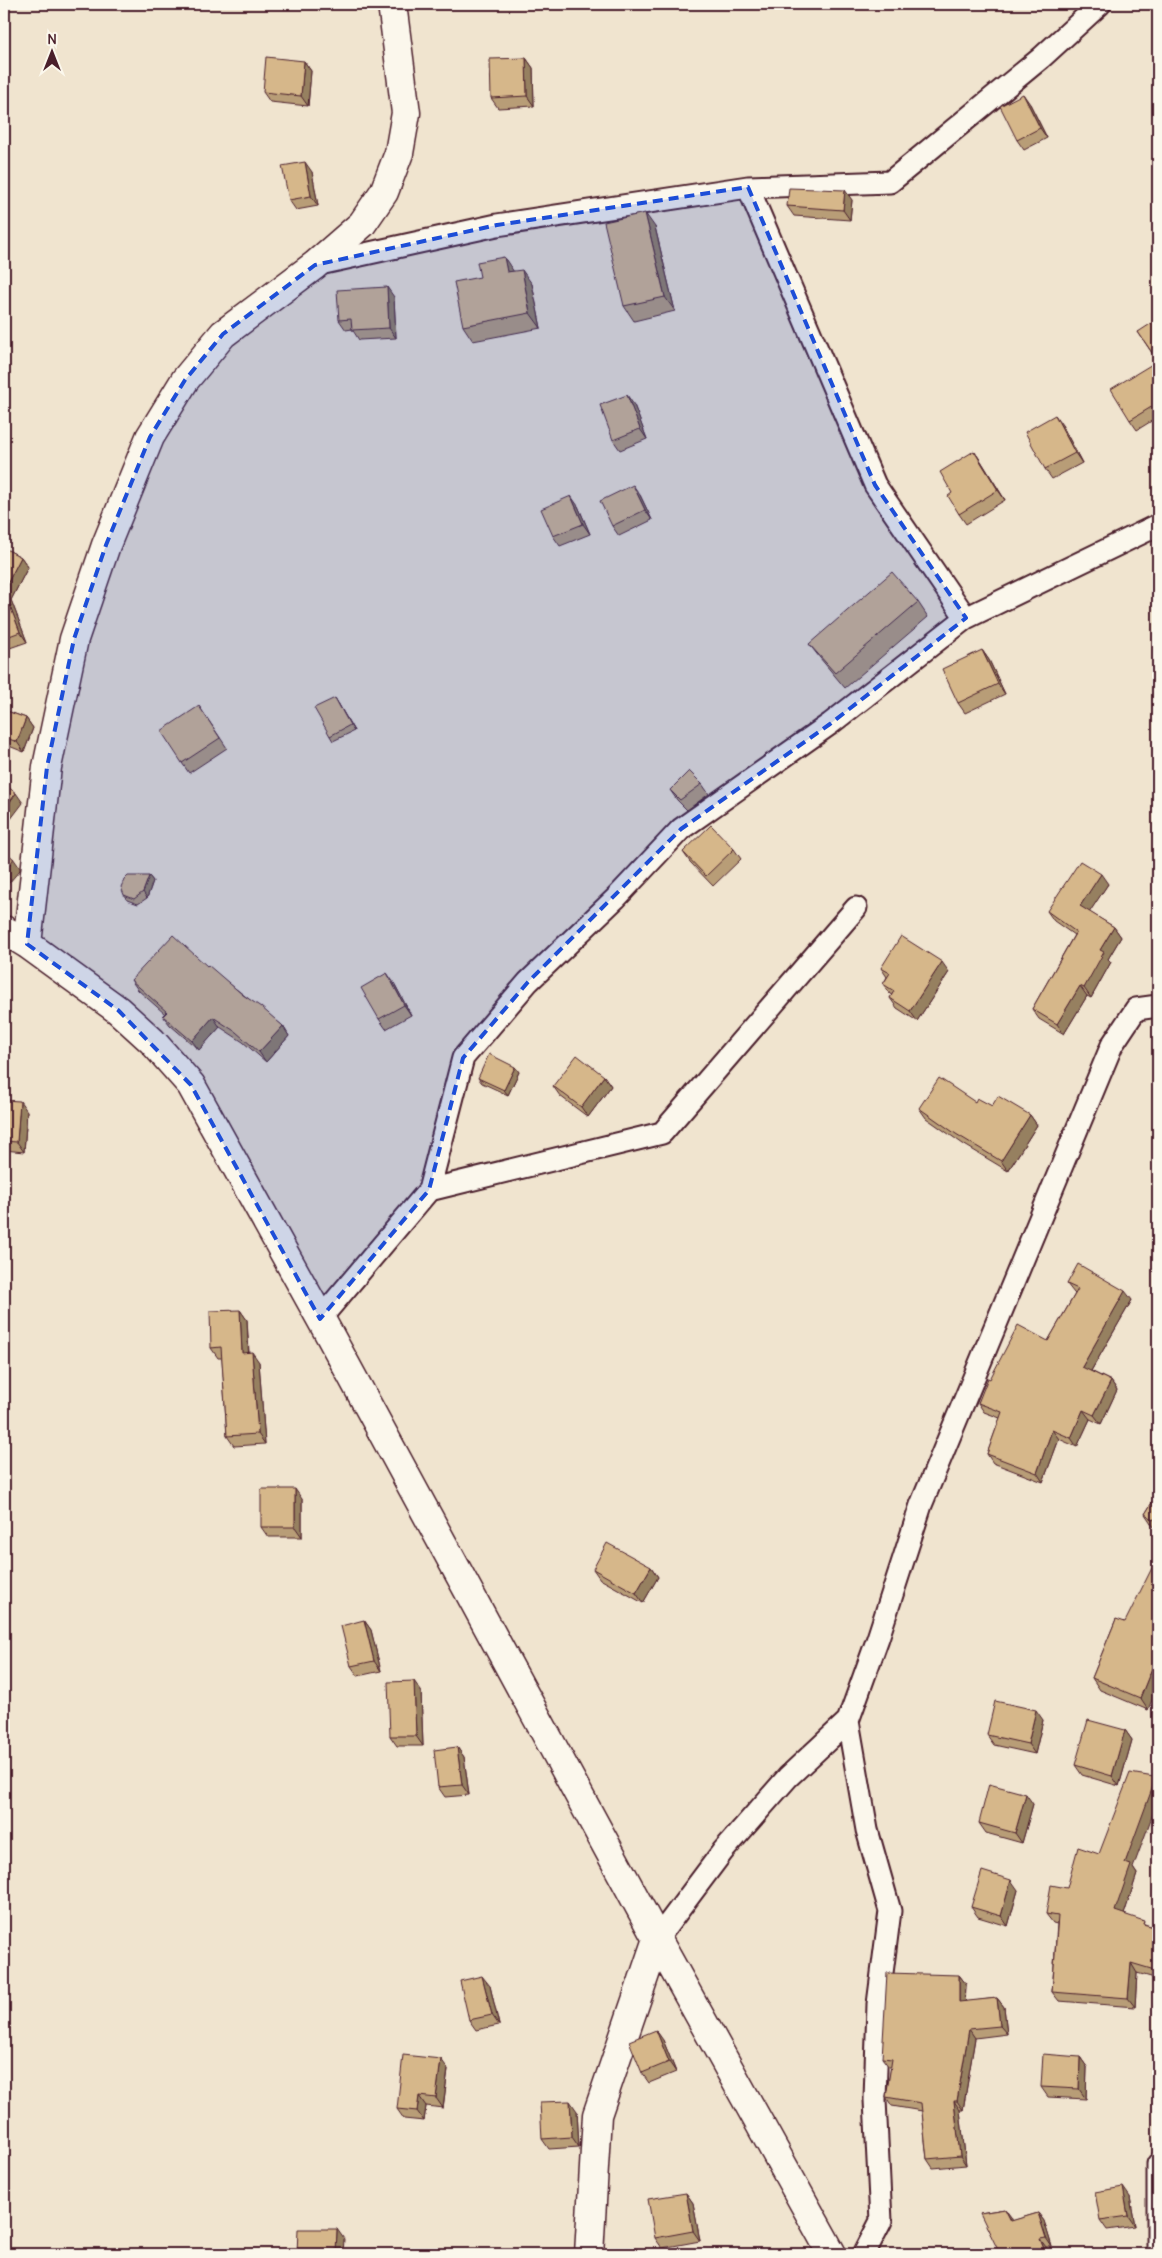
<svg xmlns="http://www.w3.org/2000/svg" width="1162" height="2258" font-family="Delius,sans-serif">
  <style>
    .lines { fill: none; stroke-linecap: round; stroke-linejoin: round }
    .street-casing { stroke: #4a1f2b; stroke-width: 25 }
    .secondary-casing { stroke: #4a1f2b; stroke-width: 31 }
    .street { stroke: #fbf7ec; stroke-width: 21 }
    .secondary { stroke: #fbf7ec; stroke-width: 28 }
    .wall { fill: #b89d77; stroke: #4a1f2b }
    .shaded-wall { fill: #968061; stroke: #4a1f2b }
    .building { fill: #d6b78a; stroke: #4a1f2b }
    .marked { fill: #1d4ed8; fill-opacity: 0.2; stroke: #1d4ed8; stroke-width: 4; stroke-dasharray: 10 6; stroke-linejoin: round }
  </style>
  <rect width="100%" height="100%" fill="#f0e4cf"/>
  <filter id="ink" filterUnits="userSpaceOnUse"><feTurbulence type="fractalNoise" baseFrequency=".02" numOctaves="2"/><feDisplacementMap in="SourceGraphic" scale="10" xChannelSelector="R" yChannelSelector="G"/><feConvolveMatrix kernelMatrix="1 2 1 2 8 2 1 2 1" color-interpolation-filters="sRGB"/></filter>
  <g filter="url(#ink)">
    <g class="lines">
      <defs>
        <path id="street" d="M748 187 875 485 966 618
          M315 265 497 225 748 187 890 182 1041 58 1100 4
          M429 1190 463 1058 528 982 616 898 681 829 830 724 966 618 1158 525
          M320 1319 429 1190 662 1133 856 908
          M848 1721 867 1830 890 1911 878 2004 875 2100 881 2221 864 2254
          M657 1939 723 1851 788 1777 848 1721 878 1638 921 1505 1112 1045 1136 1009 1158 1006
          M1158 2254V2164"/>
        <path id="secondary" d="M4 930 27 944 118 1010 152 1041 191 1085 328 1332 657 1939 832 2254
          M27 944 47 767 74 639 106 545 150 437 185 380 223 334 315 265 362 224 384 192 399 153 406 113 392 4
          M589 2254 597 2115 657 1939"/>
      </defs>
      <use href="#street" class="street-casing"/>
      <use href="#secondary" class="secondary-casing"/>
      <use href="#street" class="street"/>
      <use href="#secondary" class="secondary"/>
    </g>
    <path class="wall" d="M526 58 533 68 534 106 498 108 491 98Z
      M304 61 311 71 308 106 270 102 263 92Z
      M1030 104 1047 138 1024 150 1017 140Z
      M312 172 318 206 296 210 289 200Z
      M852 200 850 220 794 216 787 206Z
      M655 227 675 311 634 321 624 306Z
      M514 271 532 284 541 328 473 341 463 326Z
      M394 297 396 338 359 340 352 329 346 330 339 320Z
      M1158 326V357L1156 359 1138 332Z
      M1158 369V417L1137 430 1130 420Z
      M634 405 647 439 620 450 613 440Z
      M1062 425 1082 463 1052 479 1045 469Z
      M974 451 981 461 1005 500 966 524 959 514 952 493Z
      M640 495 652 520 619 536 612 526Z
      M578 506 590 534 560 546 553 536Z
      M4 548 21 557 28 567 11 600 27 642 4 650Z
      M918 602 928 617 845 688 820 658 809 644Z
      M982 650 989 660 1005 694 965 713 958 703Z
      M338 703 354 731 333 741 330 736Z
      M199 706 227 748 189 773 182 763Z
      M4 710 26 718 33 728 24 752 4 744Z
      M702 784 709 794 687 810 677 800 670 790Z
      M734 849 741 859 713 886 690 862 683 852Z
      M149 876 153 881 147 898 138 904 127 900 124 895Z
      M1108 884 1089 912 1114 927 1121 937 1108 959 1111 962 1091 998 1087 996 1064 1034 1039 1019 1032 1009 1074 935 1054 921 1047 911Z
      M207 966 283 1026 289 1036 266 1062 243 1042 220 1027 199 1050 170 1025 163 1016 165 1014 138 990 131 980Z
      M881 968 949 972 917 1021 897 1008 890 998 892 995 890 994 883 984 887 977Z
      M394 983 411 1015 386 1029 379 1019Z
      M515 1067 519 1072 508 1095 482 1083 478 1078Z
      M604 1076 611 1086 588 1117 560 1096 553 1086Z
      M4 1100 27 1111 24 1152 4 1150Z
      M975 1102 1030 1115 1037 1125 1008 1171 963 1144 926 1118 919 1108Z
      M1067 1284 1132 1300 1091 1371 1111 1381 1117 1390 1101 1424 1090 1419 1077 1447 1059 1439 1043 1482 993 1463 987 1454 1000 1418 984 1412 978 1403 990 1379 1048 1341 1075 1294 1074 1293Z
      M240 1310 247 1320 249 1352 259 1362 265 1444 234 1446 227 1436 222 1358H218L211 1348Z
      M1158 1493V1529L1153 1526 1145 1514Z
      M302 1499V1537H268L261 1527Z
      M651 1567 658 1577 643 1603 600 1579 593 1569Z
      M1116 1619 1148 1710 1100 1690 1092 1678Z
      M364 1620 371 1630 381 1671 358 1676 351 1666Z
      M421 1691 423 1746H397L390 1736Z
      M1043 1720 1035 1754 994 1745 987 1735Z
      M1125 1730 1132 1740 1119 1786 1082 1775 1075 1765Z
      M457 1747 464 1757 469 1795 445 1797 438 1787Z
      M1033 1804 1022 1843 986 1833 979 1823Z
      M1133 1868 1137 1874 1124 1914 1147 1925 1158 1928V1979L1137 1973 1135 2007 1059 2001 1052 1992 1057 1924 1053 1923 1046 1914 1067 1888Z
      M1018 1890 1008 1926 978 1917 971 1907Z
      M959 1975 966 1984 965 2002 997 1998 1004 2007 1007 2034 975 2038 963 2110H960L966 2165 933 2168 927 2159 922 2111 892 2106 886 2097 891 2067H889L882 2058Z
      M490 1986 499 2025 476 2030 469 2020Z
      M663 2040 676 2072 649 2083 642 2073Z
      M1080 2057 1087 2067 1086 2099 1048 2097 1041 2087Z
      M448 2069 443 2108 426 2106 424 2121 404 2119 397 2109Z
      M577 2111 579 2147 549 2149 542 2139Z
      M686 2193 693 2203 700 2241 662 2248 655 2238Z
      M1130 2197 1135 2226 1107 2230 1100 2220Z
      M1005 2209 1012 2221 1038 2213 1044 2221 1052 2247H1046L980 2213Z"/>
    <path class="shaded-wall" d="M526 58 533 68 534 106 527 96Z
      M304 61 311 71 308 106 301 96Z
      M1023 94 1030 104 1047 138 1040 128Z
      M305 162 312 172 318 206 311 196Z
      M845 190 852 200 850 220 843 210Z
      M645 213 655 227 675 311 665 297Z
      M504 257 514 272H507Z
      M522 270 532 284 541 328 530 313Z
      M387 287 394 297 396 338 389 328Z
      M627 395 634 405 647 439 640 429Z
      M1055 415 1062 425 1082 463 1075 453Z
      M974 451 981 461 1005 500 998 490Z
      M633 485 640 495 652 520 645 510Z
      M571 496 578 506 590 534 583 524Z
      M21 557 28 567 11 600 27 642 20 632 4 590Z
      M982 650 989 660 1005 694 998 684Z
      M335 698 338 703 354 731 350 725Z
      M26 718 33 728 24 752 17 742Z
      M16 793 23 803 4 828V810Z
      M13 858 20 868V870L4 889V872Z
      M1101 874 1108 884 1087 916 1080 906Z
      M149 876 153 881 147 898 143 892Z
      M1114 927 1121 937 1108 959 1111 962 1091 998 1084 988 1100 950Z
      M942 962 949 972 917 1021 910 1011Z
      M387 973 394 983 411 1015 404 1005Z
      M1080 986 1087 996 1064 1034 1057 1024Z
      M213 1017 220 1027 199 1050 192 1041Z
      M283 1026 289 1036 266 1062 259 1052Z
      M515 1067 519 1072 508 1095 504 1090Z
      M604 1076 611 1086 588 1117 581 1107Z
      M20 1101 27 1111 24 1152 17 1142Z
      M1030 1115 1037 1125 1008 1171 1001 1161Z
      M1125 1291 1132 1300 1088 1376 1082 1367Z
      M240 1310 247 1320 249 1363 242 1353Z
      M252 1352 259 1362 265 1444 258 1434Z
      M1111 1381 1117 1390 1101 1424 1094 1415Z
      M1083 1410 1090 1419 1077 1447 1071 1438Z
      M1052 1430 1059 1439 1043 1482 1037 1473Z
      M295 1489 302 1499V1537L295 1527Z
      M651 1567 658 1577 643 1603 636 1593Z
      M364 1620 371 1630 381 1671 374 1661Z
      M1158 1653V1685L1148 1710 1140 1698Z
      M414 1681 421 1691 423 1746 416 1736Z
      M1036 1710 1043 1720 1035 1754 1028 1744Z
      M1125 1730 1132 1740 1119 1786 1112 1776Z
      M457 1747 464 1757 469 1795 462 1785Z
      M1154 1777 1158 1783V1800L1133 1868 1137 1874 1122 1921 1115 1911 1125 1863Z
      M1026 1794 1033 1804 1022 1843 1015 1833Z
      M1011 1880 1018 1890 1008 1926 1001 1916Z
      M1131 1963 1137 1973 1135 2007 1128 1998Z
      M959 1975 966 1984 965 2011 959 2002Z
      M482 1976 490 1986 499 2025 492 2015Z
      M997 1998 1004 2007 1007 2034 1000 2026Z
      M969 2029 975 2038 963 2110 957 2101Z
      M656 2030 663 2040 676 2072 669 2062Z
      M1080 2057 1087 2067 1086 2099 1079 2089Z
      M441 2059 448 2069 443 2108 436 2098Z
      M419 2096 426 2106 424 2121 417 2111Z
      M570 2101 577 2111 579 2147 572 2137Z
      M954 2101 960 2110 966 2165 960 2156Z
      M1123 2187 1130 2197 1135 2226 1128 2216Z
      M686 2193 693 2203 700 2241 693 2231Z
      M1005 2209 1011 2217 1017 2230 1011 2221Z
      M1038 2213 1044 2221 1052 2247 1046 2238Z
      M337 2229 344 2239 343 2254H336Z
      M1040 2239 1046 2247 1049 2254H1046Z"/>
    <path class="building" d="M266 57 304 61 301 96 263 92Z
      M526 58 527 96 491 98 490 59Z
      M1023 94 1040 128 1017 140 1000 106Z
      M305 162 311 196 289 200 282 166Z
      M789 188 845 190 843 210 787 206Z
      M645 213 665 297 624 306 604 222Z
      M504 257 507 272 522 270 530 313 463 326 454 282 480 277 477 262Z
      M387 287 389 328 352 330 351 319 339 320 337 290Z
      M1155 321 1158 327V350L1153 354 1138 332Z
      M1154 363 1158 370V403L1130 420 1111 389Z
      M627 395 640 429 613 440 600 405Z
      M1055 415 1075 453 1045 469 1025 432Z
      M974 451 998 490 959 514 948 496 952 493 940 472Z
      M633 485 645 510 612 526 600 501Z
      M571 496 583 524 553 536 541 509Z
      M4 548 21 557 4 590 20 632 4 638Z
      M892 572 918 602 835 673 809 644Z
      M982 650 998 684 958 703 942 669Z
      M335 698 350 725 330 736 314 708Z
      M199 706 220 738 182 763 161 731Z
      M4 710 26 718 17 742 4 737Z
      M689 771 702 784 680 800 670 790Z
      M4 784 16 793 4 810Z
      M711 825 734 849 706 876 683 852Z
      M4 851 13 858V860L4 872Z
      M1080 861 1101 874 1080 906 1114 927 1100 950 1104 952 1084 988 1080 986 1057 1024 1032 1009 1076 932 1047 911Z
      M128 876H149L143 892 134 899 124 895 121 887 124 880Z
      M173 935 207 966 208 965 243 995 261 1007 283 1026 259 1052 236 1032 213 1017 192 1041 163 1016 167 1012 131 980Z
      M901 936 942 962 910 1011 890 998 894 991 883 984 890 973 881 968Z
      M387 973 404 1005 379 1019 361 988Z
      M489 1054 515 1067 504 1090 478 1078Z
      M577 1055 604 1076 581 1107 553 1086Z
      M939 1078 975 1102 977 1098 992 1106 998 1096 1030 1115 1001 1161 956 1134 919 1108Z
      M4 1100 20 1101 17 1142 4 1141Z
      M1078 1264 1125 1291 1082 1367 1111 1381 1094 1415 1083 1410 1071 1438 1052 1430 1037 1473 987 1454 1002 1412 978 1403 988 1378 990 1379 1018 1325 1048 1341 1078 1289 1067 1284Z
      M240 1310 242 1353 252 1352 258 1434 227 1436 221 1347 211 1348 210 1311Z
      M261 1489H295V1527H261Z
      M1158 1493V1522L1145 1514Z
      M607 1543 651 1567 636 1593 593 1569Z
      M1158 1556V1653L1140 1698 1092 1678 1116 1619 1125 1622Z
      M364 1620 374 1661 351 1666 341 1626Z
      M414 1681 416 1736H390L388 1682Z
      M995 1701 1036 1710 1028 1744 987 1735Z
      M1088 1720 1125 1730 1112 1776 1075 1765Z
      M457 1747 462 1785 438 1787 434 1750Z
      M1130 1773 1154 1777 1152 1789 1125 1863 1131 1865 1115 1911 1144 1921 1143 1924 1158 1928V1971L1131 1963 1128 1998 1052 1992 1058 1916 1046 1914 1051 1885 1067 1888 1078 1847 1099 1854Z
      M989 1784 1026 1794 1015 1833 979 1823Z
      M982 1871 1011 1880 1001 1916 971 1907Z
      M887 1973 959 1975V2002L997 1998 1000 2026 969 2029 957 2101H954L960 2156 927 2159 921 2103 886 2097 892 2059 882 2058Z
      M482 1976 492 2015 469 2020 460 1981Z
      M656 2030 669 2062 642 2073 629 2041Z
      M1043 2054 1080 2057 1079 2089 1041 2087Z
      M403 2055 441 2059 436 2098 419 2096 417 2111 397 2109Z
      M570 2101 572 2137 542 2139 540 2102Z
      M1123 2187 1128 2216 1100 2220 1095 2192Z
      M686 2193 693 2231 655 2238 648 2199Z
      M1005 2209 1011 2221 1038 2213 1046 2238 1040 2239 1046 2254H1000L980 2213Z
      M298 2229H337L336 2254H297Z
      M760 2250 762 2254H748Z"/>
  </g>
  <path class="marked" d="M748 187 875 485 966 618 830 724 681 829 528 982 463 1058 429 1190 320 1319 191 1085 118 1010 27 944 47 767 74 639 106 545 150 437 185 380 223 334 315 265 497 225Z"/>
  <rect width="1162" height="2258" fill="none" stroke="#fbf7ec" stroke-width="20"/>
  <rect x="10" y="10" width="1142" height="2238" fill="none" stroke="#4a1f2b" stroke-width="2" filter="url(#ink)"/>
  <g transform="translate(52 52)" stroke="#fbf7ec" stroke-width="4" paint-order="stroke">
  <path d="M0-4L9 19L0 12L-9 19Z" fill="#4a1f2b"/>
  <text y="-8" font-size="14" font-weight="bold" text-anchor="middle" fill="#4a1f2b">N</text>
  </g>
</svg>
